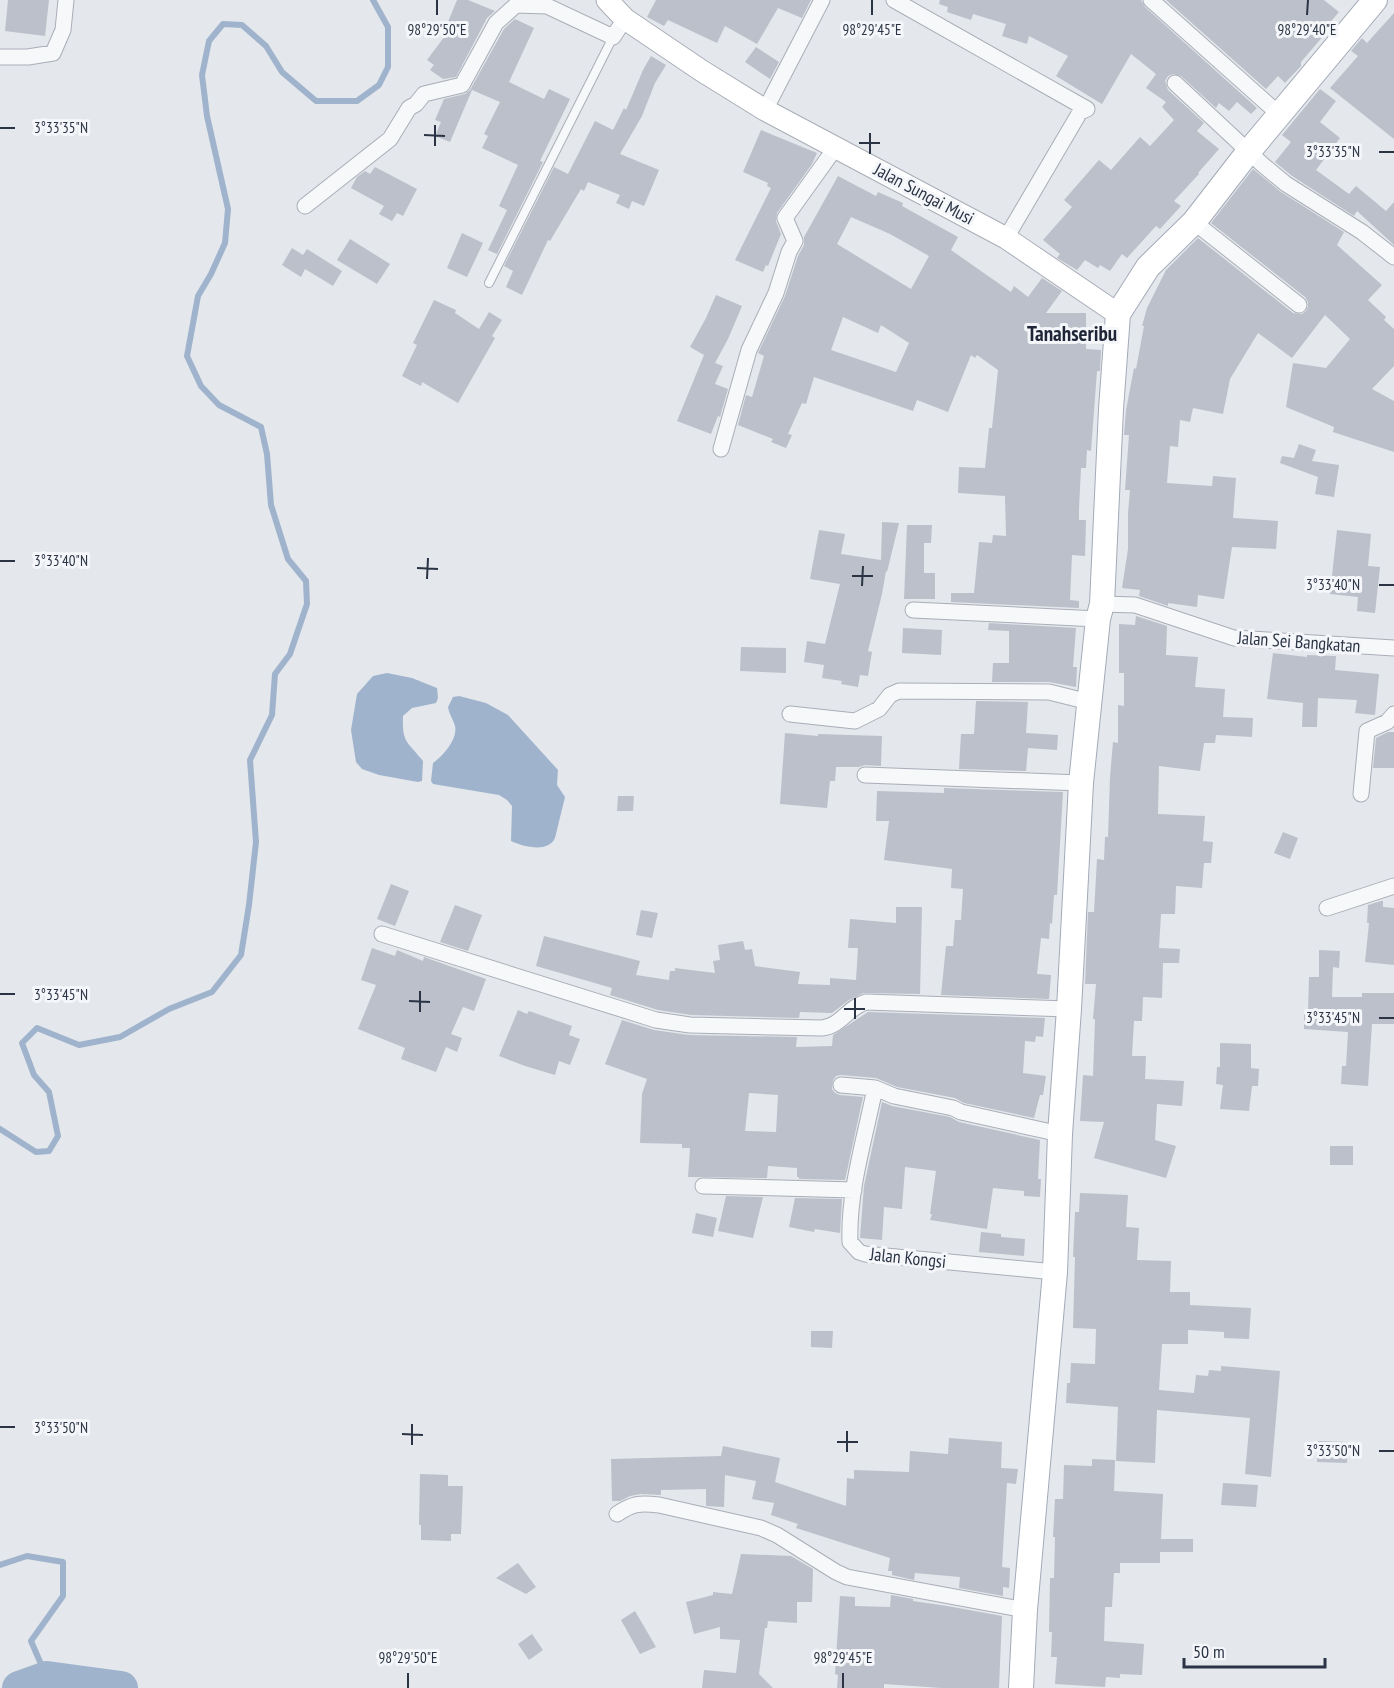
<svg xmlns="http://www.w3.org/2000/svg" width="1394" height="1688" font-family="'PT Sans Narrow',sans-serif">
  <style>
    .water { fill: #9fb4cc }
    .lines { fill: none; stroke-linecap: round; stroke-linejoin: round }
    .stream { stroke: #9fb4cc; stroke-width: 6 }
    .river { stroke: #9fb4cc; stroke-width: 34 }
    .building { fill: #bbc0ca; fill-rule: evenodd }
    .lane-casing { stroke: #a9aeb7; stroke-width: 10 }
    .street-casing { stroke: #a9aeb7; stroke-width: 17 }
    .secondary-casing { stroke: #a9aeb7; stroke-width: 23 }
    .primary-casing { stroke: #a3abb8; stroke-width: 26 }
    .lane { stroke: #f7f8fa; stroke-width: 8 }
    .street { stroke: #f7f8fa; stroke-width: 15 }
    .secondary { stroke: #fff; stroke-width: 21 }
    .primary { stroke: #fff; stroke-width: 24 }
    .ticks { fill: none; stroke: #2b3445; stroke-width: 2 }
    .labels { text-anchor: middle; stroke-width: 6; stroke-linejoin: round; paint-order: stroke }
    .street-label { font-size: 18px; fill: #2b3445; stroke: #f4f6f9 }
    .quarter-label { font-size: 21px; font-weight: bold; fill: #1d2536; stroke: #f4f6f9 }
    .ticks-label { font-size: 15px; text-anchor: middle; fill: #2b3445; stroke: #f4f6f9; stroke-width: 6; stroke-linejoin: round; paint-order: stroke }
  </style>
  <rect width="100%" height="100%" fill="#e4e7ec"/>
  <path class="water" d="M387 673 412 678 437 688 438 698 436 703 412 708 403 716C402 743 407 741 423 761L422 781 418 782 379 775 362 769 356 762 351 730 357 694 373 676Z
    M459 696 486 703 508 715 558 770 557 785 565 797 555 838C548 853 524 847 511 841L512 806 507 800 499 795 433 784 431 781 433 763C443 756 458 739 455 726 453 719 449 714 448 707L453 697Z"/>
  <g class="lines">
    <path class="stream" d="M0 1129 36 1152 49 1151 58 1136 49 1092 34 1075 22 1043 37 1028 79 1045 120 1037 169 1009 212 992 241 955 249 905 256 842 250 760 272 715 275 674 290 654 307 604 306 581 288 559 271 505 267 454 261 427 219 405 201 386 187 356 198 296 211 274 225 243 228 209 207 116 202 75 209 41 223 24 242 25 266 46 282 72 316 101H357L379 85 388 67V27L373 0
      M0 1565 27 1556 63 1562V1596L31 1641 47 1678"/>
    <path class="river" d="M19 1688 47 1678 121 1688"/>
  </g>
  <path class="building" d="M8 0H49L45 36 5 31Z
    M457 0H468L495 11 487 18 456 77 443 79 430 70 434 65 427 60 453 25 448 22Z
    M656 0H811L802 18 778 8 757 44 725 26 717 43 668 20 664 26 647 17Z
    M940 0H1141L1145 7 1257 108 1251 114 1237 102 1229 111 1219 103 1216 108 1181 76 1173 74 1168 76 1165 81 1168 90 1204 123 1197 131 1219 149 1198 173 1199 174 1174 201 1181 206 1160 229 1156 226 1127 258 1122 254 1110 271 1100 265 1098 268 1085 260 1077 270 1057 258 1060 254 1043 240 1072 207 1064 200 1099 160 1111 170 1140 137 1150 146 1174 120 1162 107 1166 102 1146 88 1156 74 1131 54 1102 104 1056 76 1068 56 1029 36 1027 44 1002 36 1006 24 973 14 971 20 947 12 948 7 939 4Z
    M1166 0H1324L1339 12 1322 32 1325 34 1301 62V66L1285 83 1278 76 1266 89Z
    M1394 13V139L1330 88 1358 56 1351 51 1362 38 1367 43Z
    M515 19 534 28 509 82 544 99 549 89 570 99 540 161 543 162 497 254 488 250 507 210 499 206 518 165 482 148 488 136 484 134 500 102 472 90 450 142 435 136 441 122 435 120 444 99 465 94 470 90 504 29Z
    M756 47 779 62 770 79 745 62Z
    M651 56 666 65 655 83 642 116 620 154 659 170 644 206 632 201 629 209 616 203 620 195 588 182 584 191 581 189 550 241 548 240 522 295 506 287 513 271 504 266 554 167 568 174 595 121 613 130 624 108 626 110 643 70Z
    M1320 89 1336 101 1320 122 1340 138 1316 170 1349 194 1356 186 1386 211 1394 202V245L1357 211 1354 216 1292 176 1275 162 1291 142 1282 135Z
    M761 130 817 153 812 164 777 213 776 221 781 234 768 266 766 265 763 272 735 260 771 188 767 186 768 183 743 172Z
    M375 167 417 189 403 216 397 213 392 221 379 214 384 206 351 188 357 177 365 171 370 174Z
    M1253 169 1281 192 1344 232 1337 245 1382 285 1368 300 1386 317 1384 320 1394 329V366L1372 389 1394 401V452L1333 432 1334 427 1286 407 1293 363 1326 368 1350 339 1325 315 1292 358 1258 333 1230 379 1223 414 1193 408 1190 422 1180 420 1178 447 1170 446 1167 483 1212 486 1213 476 1236 478 1233 518 1278 521 1276 549 1232 547 1224 599 1198 595 1197 607 1168 603V606L1139 596 1140 590 1122 588 1128 549V513L1130 490H1125L1129 435H1124L1126 410 1134 368 1136 369 1144 326H1142L1147 308 1166 270 1198 238 1293 313 1302 314 1306 311 1308 307V302L1305 297 1211 223Z
    M838 176 876 196 878 192 903 203 902 206 958 237 951 250 1011 292 1014 286 1028 297 1042 278 1062 291 1046 313H1086V349L1101 350 1100 371H1097L1091 451 1087 450 1086 468H1081L1079 508V520H1086L1085 556 1072 555 1070 600 1079 601V608L951 602V593H974L979 542 992 543 993 535 1006 536 1005 496 958 493 959 467 985 468 989 428H992L998 370 977 355 975 358 971 355 948 412 917 400 913 411 814 377 806 404 802 403 788 434 792 435 786 448 771 442 773 439 738 425 746 395 752 397 764 356 758 353 785 296 798 256 804 245V237ZM851 217 890 234 929 256 911 289 837 244ZM843 317 878 333 881 325 909 343 896 372 831 350Z
    M462 233 483 243 467 277 447 268Z
    M350 239 390 264 377 284 337 260Z
    M292 248 303 255 307 249 342 271 333 286 305 269 301 277 282 265Z
    M716 295 742 306 728 339 715 363 723 366 715 384 728 389 720 417 718 416 711 434 677 421 704 355 690 347 706 318Z
    M434 300 456 310 455 313 479 329 489 312 502 320 492 336 495 338 458 403 422 382 421 386 402 376 417 345 413 343Z
    M1299 444 1316 450 1312 461 1339 465 1334 497 1315 494 1318 477 1280 463 1282 456 1294 458Z
    M882 522 899 523 887 572 886 571 882 594 868 651 872 652 868 676 860 675 858 687 841 684 842 681 822 678 824 665 804 662 807 641 825 644 840 584 810 579 819 530 845 534 841 554 881 560Z
    M907 525H932L931 543H924V573H935V599H904Z
    M1337 530 1371 534 1368 566 1380 567 1375 613 1357 611 1358 597 1330 594Z
    M1136 616 1167 626 1166 655 1198 657 1195 687 1225 689 1223 717 1253 718 1252 737 1216 735 1215 743H1204L1200 771 1159 766 1158 814 1205 816 1203 841 1213 842 1211 863H1204L1202 888 1176 886 1175 914H1161L1159 948 1180 949 1179 963H1163L1162 998 1143 997 1142 1021H1134L1132 1056H1146L1145 1079 1184 1081 1182 1106 1157 1104 1155 1140 1176 1146 1166 1178 1094 1158 1104 1122 1080 1121 1083 1075 1093 1076 1095 1019H1093L1096 984H1085L1088 912H1094L1097 859 1104 860 1105 837H1108L1110 777 1113 742 1118 743V705L1124 706V673H1119V624L1135 625Z
    M989 623 1076 628 1073 667H1077L1076 687 1049 682H992L993 663H1009V631L988 630Z
    M903 628 942 630 941 655 902 653Z
    M741 647 786 648V673L740 671Z
    M1273 653 1307 657V655L1336 656 1335 670 1379 674 1375 715 1355 713 1357 700 1318 698 1317 727H1302L1303 703 1267 699Z
    M976 701 1028 702 1026 733 1058 735 1057 750 1028 748 1026 771 959 769 961 734H974Z
    M1388 732H1394V768H1373L1376 738Z
    M785 733 818 736V734L882 736 881 766 865 765 859 767H836L835 781H830L827 808 780 804Z
    M944 788 1063 792 1057 895H1054L1052 924 1050 923 1049 939 1041 938 1037 974 1051 975 1049 999 941 995 946 946H953L955 920H961L963 889 951 888 952 869 884 860 889 821H876L877 791 944 793Z
    M618 796H634L633 811H617Z
    M1283 832 1298 838 1290 859 1274 853Z
    M391 884 409 891 395 926 377 919Z
    M1381 901H1383V907L1394 908V965L1365 962 1369 923H1367L1368 905Z
    M455 905 482 915 468 951 440 942Z
    M896 907H922L920 994 863 993 849 1000 832 1013 800 1012 799 1018 691 1015 658 1010 610 995 612 988 536 966 544 936 640 961 636 975 669 980 670 971H675V968L715 973 713 961 720 960 718 945 743 941 745 950 752 949 755 966 800 972 798 984 830 985V978L856 980 858 948H848L850 919 896 923Z
    M641 910 658 913 652 938 636 935Z
    M372 948 395 956 397 950 423 961 424 957 486 979 474 1011 463 1007 451 1034 462 1038 457 1052 446 1047 436 1072 401 1059 405 1048 358 1029 376 985 361 980Z
    M1319 950 1340 951 1339 968 1333 967 1332 997H1362V993H1394V1024H1372L1368 1086 1341 1084 1342 1066H1346L1348 1032 1304 1029V1012H1308L1309 977H1319Z
    M518 1010 527 1014 529 1011 572 1026 569 1035 580 1039 570 1065 559 1061 555 1075 525 1066 499 1056Z
    M868 1012 1045 1018 1043 1037 1036 1036 1035 1042 1025 1041 1023 1073 1046 1076 1043 1095H1040L1034 1118 964 1103 955 1098 897 1087 876 1078 841 1075 836 1076 833 1080 832 1089 835 1093 840 1095 863 1097 845 1180 799 1179V1177H797V1168L768 1166 767 1178 688 1177 690 1148H682V1144L640 1143 642 1094 647 1079 605 1064 622 1020 654 1030 689 1035 797 1037 796 1047 832 1046 833 1035ZM749 1093 778 1095 776 1132 745 1131Z
    M1220 1043 1251 1044V1068L1259 1069 1258 1086H1252L1249 1111 1220 1109 1223 1085 1216 1084 1217 1067H1220Z
    M882 1102 892 1106 950 1117 959 1122 1040 1140 1038 1179H1041L1040 1197 1024 1196V1191L993 1188 987 1229 930 1220 932 1214H930L936 1171 905 1167 902 1209 884 1207 882 1240 860 1238 864 1186Z
    M1330 1146H1353V1165H1330Z
    M1080 1193 1128 1195 1126 1227 1139 1228 1137 1260 1171 1261 1170 1292H1190V1305L1251 1308 1249 1339 1224 1338V1332L1188 1330V1344H1162L1159 1390 1194 1393 1196 1375 1208 1376 1209 1370 1221 1371V1366L1280 1371 1271 1477 1245 1474 1250 1418 1157 1410 1155 1463 1116 1461 1118 1407 1066 1403 1067 1383H1070L1071 1363 1095 1364 1096 1329 1073 1328 1075 1257H1073L1075 1212H1079Z
    M726 1196 763 1197 753 1238 718 1231Z
    M795 1198 842 1199 840 1233 815 1229 814 1232 789 1227Z
    M696 1213 717 1218 713 1237 692 1233Z
    M981 1232 1001 1234V1237L1025 1239 1024 1256 979 1252Z
    M811 1331H833L832 1348 811 1347Z
    M949 1438 1002 1442 1001 1468 1018 1469 1016 1484 1007 1483 1002 1567 1010 1568 1009 1588 1003 1587V1596L959 1588 960 1577 915 1573 914 1580 892 1575V1571H888L890 1558 796 1528 798 1524 771 1515 774 1503 752 1499 756 1481 725 1475 724 1507 706 1506V1489L661 1490V1495L641 1494 630 1496 620 1501H612L611 1459 721 1456 723 1446 780 1458 775 1482 846 1506 847 1478 854 1479V1470L909 1472 910 1451 948 1454Z
    M1318 1441 1348 1442 1347 1463 1317 1462Z
    M1092 1459 1115 1460 1114 1491 1163 1494 1161 1539H1193V1552H1160V1563H1120V1573H1114L1112 1607H1105L1104 1641 1144 1644 1142 1675 1120 1674V1678L1106 1677 1105 1687 1055 1684 1057 1657H1051L1052 1632H1049L1050 1578H1054L1055 1537H1053L1055 1499H1063L1064 1465 1092 1466Z
    M420 1474 448 1475V1486H463L461 1534H451V1541L421 1540V1525H419Z
    M1223 1483 1258 1485 1256 1507 1221 1505Z
    M741 1554 791 1556 813 1569 812 1602H797V1623L768 1621 767 1628H765L759 1674 773 1688H702L704 1670 736 1673 740 1640 720 1639V1627L694 1634 686 1602 713 1595V1592L732 1594Z
    M518 1563 536 1587 526 1594 496 1578Z
    M891 1595 913 1599V1601L947 1606 1002 1616 999 1688H941L884 1684V1688H837L838 1675 835 1674 840 1596 855 1597V1606L890 1607Z
    M635 1611 656 1647 640 1654 621 1620Z
    M532 1634 543 1650 529 1660 518 1644Z"/>
  <g class="lines">
    <defs>
      <path id="lane" d="M489 283 613 37"/>
      <path id="street" d="M894 0 1087 109 1080 112 1006 238
        M1151 0 1280 115
        M0 57H28L53 53 63 30 66 0
        M1175 83 1263 165 1286 184 1362 232 1394 257
        M765 110 822 0
        M305 206 390 139 409 108 416 104 424 94 462 85 496 23 516 5 547 6 613 37 625 19
        M1194 222 1299 305
        M721 449 749 350 776 293 789 252 795 241 785 218 836 147
        M1102 604 1135 605 1234 638 1394 648
        M913 610 1098 619
        M790 714 855 721 879 709 890 695 899 691 1049 692 1089 702
        M865 775 1081 783
        M1361 794 1367 731 1387 722 1394 714
        M1327 908 1394 886
        M382 934 656 1020 690 1025 822 1028C841 1026 848 1007 866 1002L1069 1009
        M841 1085 875 1088 894 1096 953 1108 961 1112 1060 1134
        M875 1088C865 1138 848 1192 850 1242L859 1252 865 1254 1055 1272
        M703 1186 854 1190
        M617 1514C633 1503 640 1503 659 1505L761 1528 777 1535 836 1572 847 1577 1025 1610"/>
      <path id="secondary" d="M607 0 625 19 702 71 765 110 1006 238 1118 314"/>
      <path id="primary" d="M1021 1688 1025 1610 1055 1272 1060 1134 1069 1009 1081 783 1098 619 1102 604 1111 409 1118 314 1148 267 1194 222 1249 151 1375 0"/>
    </defs>
    <use href="#lane" class="lane-casing"/>
    <use href="#street" class="street-casing"/>
    <use href="#secondary" class="secondary-casing"/>
    <use href="#primary" class="primary-casing"/>
    <use href="#lane" class="lane"/>
    <use href="#street" class="street"/>
    <use href="#secondary" class="secondary"/>
    <use href="#primary" class="primary"/>
  </g>
  <path class="ticks" d="M437 15V0M872 15V0M1307 15 1308 0M0 128H15M424 135 445 136M859 143H880M435 146V125M1379 152H1394M870 154V133M0 561H15M417 568 438 569M852 576H873M427 579 428 558M1379 585H1394M862 586 863 566M0 994H15M409 1001 430 1002M844 1009H865M420 1012V991M1379 1018H1394M855 1019V998M0 1427H15M402 1434 423 1435M837 1442H858M412 1445V1424M1379 1451H1394M847 1452V1431M408 1688V1673M843 1688V1673"/>
  <g class="labels">
    <g class="street-label">
      <text transform="translate(924 194) rotate(28)" y="6">Jalan Sungai Musi</text>
      <text transform="translate(1299 642) rotate(4)" y="6">Jalan Sei Bangkatan</text>
      <text transform="translate(908 1258) rotate(6)" y="6">Jalan Kongsi</text>
    </g>
    <g class="quarter-label">
      <text x="1072" y="341">Tanahseribu</text>
    </g>
  </g>
  <g class="ticks-label">
    <text x="437" y="35">98°29'50"E</text>
    <text x="872" y="35">98°29'45"E</text>
    <text x="1307" y="35">98°29'40"E</text>
    <text x="61" y="133">3°33'35"N</text>
    <text x="1333" y="157">3°33'35"N</text>
    <text x="61" y="566">3°33'40"N</text>
    <text x="1333" y="590">3°33'40"N</text>
    <text x="61" y="1000">3°33'45"N</text>
    <text x="1333" y="1023">3°33'45"N</text>
    <text x="61" y="1433">3°33'50"N</text>
    <text x="1333" y="1456">3°33'50"N</text>
    <text x="408" y="1663">98°29'50"E</text>
    <text x="843" y="1663">98°29'45"E</text>
  </g>
  <path d="M1184 1658v9h141v-9" fill="none" stroke="#2b3445" stroke-width="3"/>
  <text x="1193" y="1658" font-size="18" fill="#2b3445" stroke="#f4f6f9" stroke-width="4.5" paint-order="stroke">50 m</text>
</svg>
